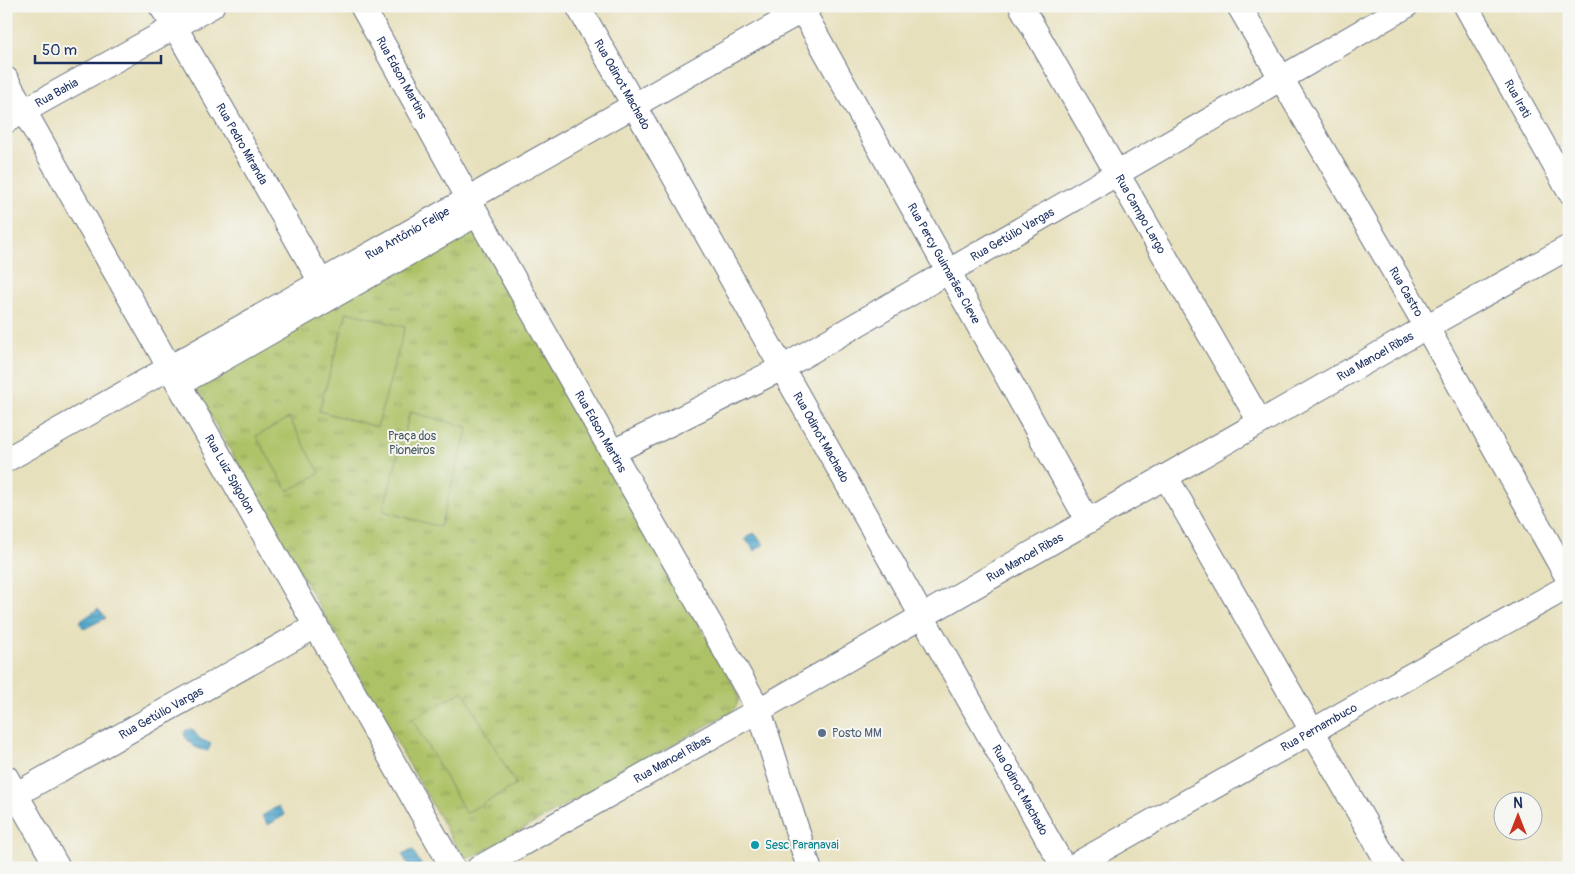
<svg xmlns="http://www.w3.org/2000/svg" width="1575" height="874" font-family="Pangolin,sans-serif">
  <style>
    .park { fill: url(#park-tufts); stroke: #647862 }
    .pitch { fill: #adc266; stroke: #647862 }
    .water { fill: url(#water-rules); stroke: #346a94 }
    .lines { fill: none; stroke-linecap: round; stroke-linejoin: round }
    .minor-casing { stroke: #626d7f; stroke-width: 26 }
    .minor { stroke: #fff; stroke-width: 24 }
    .service-dot { fill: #5c6f8a; stroke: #f6f6f2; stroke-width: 2 }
    .culture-dot { fill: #0f9aa8; stroke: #f6f6f2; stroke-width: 2 }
    .labels { text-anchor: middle; stroke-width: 4; stroke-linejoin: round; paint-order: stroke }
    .street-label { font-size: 12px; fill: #1b2f5e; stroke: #f6f6f2 }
    .park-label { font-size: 12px; fill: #475b60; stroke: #f6f6f2 }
    .service-label { font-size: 12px; fill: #4e5e75; stroke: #f6f6f2; text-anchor: start }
    .culture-label { font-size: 12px; fill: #0d838f; stroke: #f6f6f2; text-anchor: start }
  </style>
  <defs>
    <pattern id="park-tufts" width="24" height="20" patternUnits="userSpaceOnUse" patternTransform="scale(1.25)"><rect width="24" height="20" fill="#adc266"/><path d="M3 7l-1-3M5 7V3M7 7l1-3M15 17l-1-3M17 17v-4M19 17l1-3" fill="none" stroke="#8c9e57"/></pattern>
    <pattern id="water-rules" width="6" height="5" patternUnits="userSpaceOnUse" patternTransform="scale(1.25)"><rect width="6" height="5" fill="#4da6ca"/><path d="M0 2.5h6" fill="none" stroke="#3f88a7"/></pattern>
  </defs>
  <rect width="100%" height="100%" fill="#f6f6f2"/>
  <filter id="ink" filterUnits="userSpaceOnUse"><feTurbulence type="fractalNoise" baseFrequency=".02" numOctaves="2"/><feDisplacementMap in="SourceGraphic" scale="10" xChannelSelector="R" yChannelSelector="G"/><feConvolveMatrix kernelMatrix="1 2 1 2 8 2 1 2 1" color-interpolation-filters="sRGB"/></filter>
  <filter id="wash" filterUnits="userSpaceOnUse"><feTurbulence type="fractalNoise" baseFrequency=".0096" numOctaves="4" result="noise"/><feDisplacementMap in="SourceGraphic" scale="20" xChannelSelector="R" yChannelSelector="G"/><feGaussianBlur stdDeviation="1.12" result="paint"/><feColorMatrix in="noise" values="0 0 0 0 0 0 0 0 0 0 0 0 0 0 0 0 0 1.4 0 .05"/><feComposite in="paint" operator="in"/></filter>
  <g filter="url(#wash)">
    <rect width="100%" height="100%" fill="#e7e0bc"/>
    <path class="park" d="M473 227 738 693C739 701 738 706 731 712L475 856 467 858 461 855 196 390V383Z"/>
    <path class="pitch" d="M347 312 405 327 377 427 319 411Z
      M410 412 468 427 440 527 383 511Z
      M289 418 320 473 288 491 256 436Z
      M463 691 516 785 466 813 412 719Z"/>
    <path class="water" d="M754 533 764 544 755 551 745 539Z
      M98 609 106 618 84 629 79 622Z
      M192 729 200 739 211 744 208 751C196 749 189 745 184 734L186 730Z
      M278 806 285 815 268 825 262 816Z
      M412 849 423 868H410L402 854Z"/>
  </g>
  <g filter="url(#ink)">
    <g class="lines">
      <defs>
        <g id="minor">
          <path id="s1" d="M161 6 175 27 321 282"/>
          <path id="s2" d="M362 6 477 214 759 710 809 868"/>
          <path id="s3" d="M578 6 1064 868"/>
          <path id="s4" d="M800 6 1088 521"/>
          <path id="s5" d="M1021 6 1260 422"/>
          <path id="s6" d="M1239 6 1426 326 1569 580"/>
          <path id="s7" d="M1466 6 1569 191"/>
          <path id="s8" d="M6 79 453 868"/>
          <path id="s9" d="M6 121 212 6"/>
          <path d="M179 384 477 214"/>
          <path id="s10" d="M613 452 782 368 1406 6"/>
          <path id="s11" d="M6 460 810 6"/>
          <path d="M1166 477 1391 868"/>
          <path d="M6 777 58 868"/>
          <path id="s12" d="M6 800 316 626"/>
          <path id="s13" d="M479 868 759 710 1428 326 1569 247"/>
          <path id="s14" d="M1070 868 1569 586"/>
        </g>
      </defs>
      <use href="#minor" class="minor-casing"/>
      <use href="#minor" class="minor"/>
    </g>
  </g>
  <circle class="service-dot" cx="822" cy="733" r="5"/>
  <circle class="culture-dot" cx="755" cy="845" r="5"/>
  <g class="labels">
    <g class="street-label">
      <text dy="4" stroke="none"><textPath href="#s2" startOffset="82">Rua Edson Martins</textPath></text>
      <text dy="4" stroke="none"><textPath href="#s3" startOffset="90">Rua Odinot Machado</textPath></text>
      <text dy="4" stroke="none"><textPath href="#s9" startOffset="58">Rua Bahia</textPath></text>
      <text dy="4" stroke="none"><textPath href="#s7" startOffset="106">Rua Irati</textPath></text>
      <text dy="4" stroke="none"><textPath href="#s1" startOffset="160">Rua Pedro Miranda</textPath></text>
      <text dy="4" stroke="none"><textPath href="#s5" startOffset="240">Rua Campo Largo</textPath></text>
      <text dy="4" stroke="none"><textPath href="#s11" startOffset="461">Rua Antônio Felipe</textPath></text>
      <text dy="4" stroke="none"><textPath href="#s10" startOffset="455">Rua Getúlio Vargas</textPath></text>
      <text dy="4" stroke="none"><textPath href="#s4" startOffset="295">Rua Percy Guimarães Cleve</textPath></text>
      <text dy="4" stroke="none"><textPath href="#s6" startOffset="331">Rua Castro</textPath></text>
      <text dy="4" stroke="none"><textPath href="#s13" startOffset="1032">Rua Manoel Ribas</textPath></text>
      <text dy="4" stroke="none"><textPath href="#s2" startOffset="488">Rua Edson Martins</textPath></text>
      <text dy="4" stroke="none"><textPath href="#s3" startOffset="495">Rua Odinot Machado</textPath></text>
      <text dy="4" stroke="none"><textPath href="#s8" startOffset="454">Rua Luiz Spigolon</textPath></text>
      <text dy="4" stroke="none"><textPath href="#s13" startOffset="628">Rua Manoel Ribas</textPath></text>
      <text dy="4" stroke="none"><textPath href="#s12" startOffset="178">Rua Getúlio Vargas</textPath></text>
      <text dy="4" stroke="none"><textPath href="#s14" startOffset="286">Rua Pernambuco</textPath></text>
      <text dy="4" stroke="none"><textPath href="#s13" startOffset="222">Rua Manoel Ribas</textPath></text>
      <text dy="4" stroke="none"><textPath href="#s3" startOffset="900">Rua Odinot Machado</textPath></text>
    </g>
    <g class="park-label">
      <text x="412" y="440">Praça dos<tspan x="412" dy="14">Pioneiros</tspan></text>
    </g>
    <g class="service-label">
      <text x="832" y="737">Posto MM</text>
    </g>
    <g class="culture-label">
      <text x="765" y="849">Sesc Paranavai</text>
    </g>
  </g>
  <rect width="1575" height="874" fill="none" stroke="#f6f6f2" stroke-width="25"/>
  <g transform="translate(1518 816)"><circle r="24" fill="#f6f6f2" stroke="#9ea6b7"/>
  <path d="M0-4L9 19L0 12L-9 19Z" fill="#c8321e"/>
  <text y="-8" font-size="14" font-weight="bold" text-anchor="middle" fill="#1b2f5e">N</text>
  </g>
  <path d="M35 55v8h126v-8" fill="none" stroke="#1b2f5e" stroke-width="2.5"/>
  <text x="42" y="55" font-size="15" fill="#1b2f5e" stroke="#f6f6f2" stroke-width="4" paint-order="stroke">50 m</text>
</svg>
